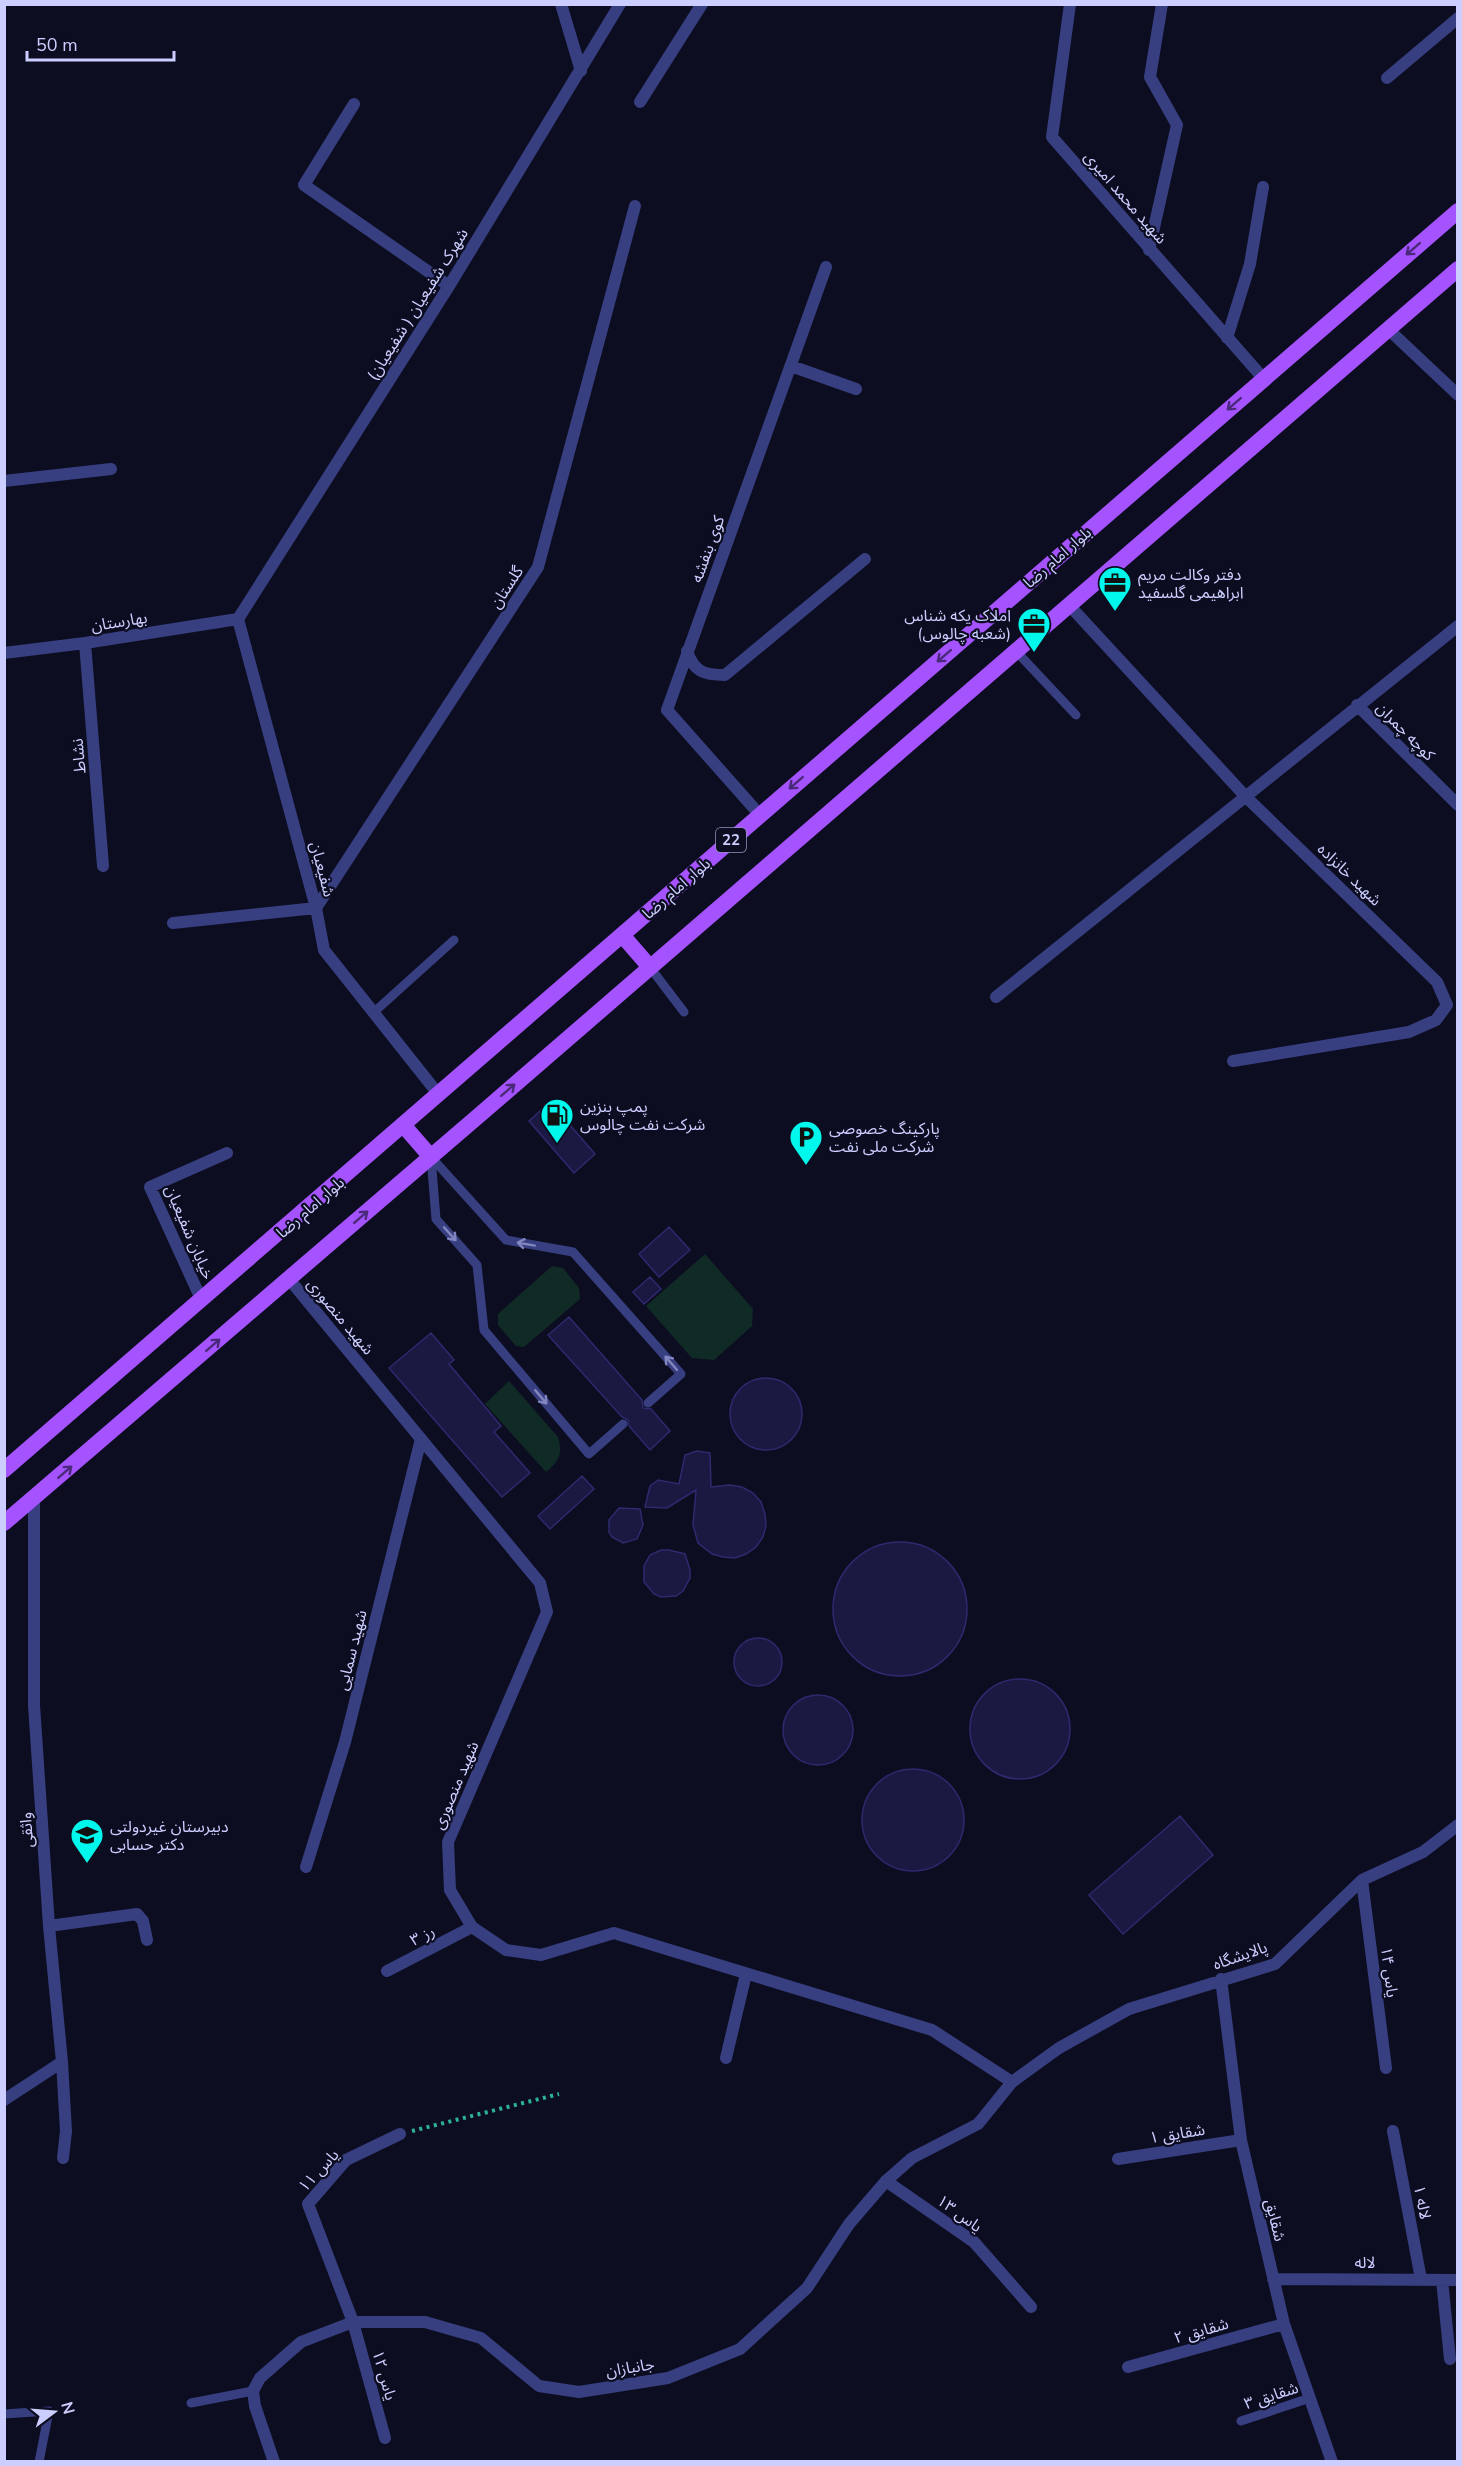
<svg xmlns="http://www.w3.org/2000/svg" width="1462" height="2466" font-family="'Nunito Sans','Noto Sans Arabic',sans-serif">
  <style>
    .green { fill: #102b26 }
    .building { fill: #1b1842; stroke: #2d2a6e; stroke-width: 1.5 }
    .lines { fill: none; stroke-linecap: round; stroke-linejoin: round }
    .path { stroke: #2cb397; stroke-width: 4; stroke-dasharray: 3 4.5; stroke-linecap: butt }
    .service { stroke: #373f80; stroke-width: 9 }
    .minor { stroke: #373f80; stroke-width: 12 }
    .tertiary { stroke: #373f80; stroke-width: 12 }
    .primary { stroke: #a553ff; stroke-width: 16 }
    .oneway { stroke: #4a297a }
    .oneway2 { stroke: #8286c0 }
    .labels { text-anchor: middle; stroke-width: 4.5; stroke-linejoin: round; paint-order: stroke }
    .shield { fill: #0d0d21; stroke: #9394bc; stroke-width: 1.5 }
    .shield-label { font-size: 15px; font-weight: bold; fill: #ccceff }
    .street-label { font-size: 16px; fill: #ccceff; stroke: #0d0d21 }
    .poi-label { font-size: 16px; fill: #ccceff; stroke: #0d0d21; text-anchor: start }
  </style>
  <rect width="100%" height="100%" fill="#0d0d21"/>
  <path class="green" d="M705 1254 753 1309 752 1326 714 1360 692 1358 646 1306Z
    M552 1266 563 1268 579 1288 580 1299 524 1347 516 1346 498 1325V1314Z
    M509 1381 558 1437C563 1454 559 1461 546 1472L485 1404Z"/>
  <path class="building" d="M550 1102 595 1154 574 1173 529 1121Z
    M669 1227 690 1250 659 1277 639 1254Z
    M650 1277 661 1289 644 1304 633 1292Z
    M569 1317 642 1400 643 1408 651 1409 670 1431 650 1450 629 1426 628 1420 622 1417 548 1335Z
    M431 1333 454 1360 449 1364 501 1426 494 1432 530 1473 502 1497 389 1368Z
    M730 1414a36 36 0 1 1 72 0a36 36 0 1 1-72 0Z
    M697 1451 710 1453 711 1487 730 1485 742 1487 753 1493 761 1502 765 1514 766 1526 763 1537 756 1547 746 1554 735 1558 723 1557 712 1554 698 1543 693 1525 696 1490 667 1508 645 1507 650 1486 658 1480 679 1484 685 1455Z
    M582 1476 594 1489 550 1529 538 1516Z
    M619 1508 640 1509 643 1525 637 1539 623 1543 612 1537 609 1532V1520Z
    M833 1609a67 67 0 1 1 134 0a67 67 0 1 1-134 0Z
    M661 1550H669L685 1554 690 1570V1578L683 1591 676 1596 661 1597 654 1594 644 1582V1566L650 1555Z
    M734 1662a24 24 0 1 1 48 0a24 24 0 1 1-48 0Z
    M970 1729a50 50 0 1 1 100 0a50 50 0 1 1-100 0Z
    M783 1730a35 35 0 1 1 70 0a35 35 0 1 1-70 0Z
    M862 1820a51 51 0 1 1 102 0a51 51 0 1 1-102 0Z
    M1180 1816 1213 1855 1123 1934 1089 1895Z"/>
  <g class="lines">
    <path class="path" d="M412 2131 559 2094"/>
    <path class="service" d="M1015 650 1076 715
      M649 966 684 1012
      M373 1013 454 940
      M623 1424 589 1454 484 1330 477 1265 436 1219 431 1157 506 1240 573 1252 681 1374 648 1403
      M191 2403 253 2391
      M4 2414 49 2411 39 2462
      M1241 2421 1310 2398"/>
    <path class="minor" d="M561 4 581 71
      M1070 4 1052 137 1263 378
      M1387 78 1458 18
      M640 102 702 4
      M354 104 304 185 449 286
      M1149 250 1177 125 1150 77 1162 4
      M1388 329 1458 395
      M1227 338 1250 264 1263 187
      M791 366 856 389
      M4 481 111 469
      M1069 605 1246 797 1437 982 1447 1005 1436 1020 1409 1032 1233 1061
      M238 619 449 286 620 4
      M238 619 316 908 324 950 439 1095
      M85 643 103 866
      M687 651C694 672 704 675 725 675L865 559
      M4 653 85 643 238 619
      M1357 705 1458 805
      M760 815 667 710 826 267
      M173 923 316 908 538 567 635 206
      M996 997 1458 626
      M202 1301 150 1187 227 1153
      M34 1498V1705L49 1926 62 2062 66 2131 63 2158
      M306 1867 345 1742 421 1439
      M1362 1880 1386 2068
      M49 1926 137 1914 143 1921 147 1940
      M387 1971 472 1927
      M1221 1979 1241 2140 1284 2324 1332 2462
      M726 2058 746 1974
      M1012 2082 1059 2048 1129 2009 1275 1964 1362 1880 1423 1852 1458 1825
      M4 2100 62 2062
      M1393 2131 1421 2279
      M1118 2159 1241 2140
      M886 2181 974 2242 1031 2307
      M1273 2279 1458 2280
      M1442 2280 1450 2359
      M1128 2367 1284 2324
      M385 2438 353 2322 308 2204 346 2160 400 2134"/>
    <path class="tertiary" d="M274 2462 255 2406 253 2391 260 2378 301 2342 353 2322H425L481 2338 539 2386 579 2392 668 2378 740 2349 807 2288 849 2224 886 2181 912 2158 978 2124 1012 2082 932 2030 614 1933 541 1955 506 1950 472 1927 450 1890 448 1842 547 1612 540 1583 289 1279"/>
    <path class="primary" d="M622 935 649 966
      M404 1126 431 1157
      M4 1470 1458 211
      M4 1523 476 1118 1458 269"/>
  </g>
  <defs><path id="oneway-shaft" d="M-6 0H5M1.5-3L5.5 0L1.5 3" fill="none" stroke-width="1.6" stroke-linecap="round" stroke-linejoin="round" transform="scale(1.5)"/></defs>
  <g class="oneway">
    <use href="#oneway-shaft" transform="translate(1413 249) rotate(139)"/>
    <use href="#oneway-shaft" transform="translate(1234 404) rotate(139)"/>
    <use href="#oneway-shaft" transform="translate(944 656) rotate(139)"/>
    <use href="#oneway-shaft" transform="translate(796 783) rotate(139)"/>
    <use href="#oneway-shaft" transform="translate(508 1090) rotate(-41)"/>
    <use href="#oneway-shaft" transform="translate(361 1217) rotate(-41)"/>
    <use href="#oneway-shaft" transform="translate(213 1345) rotate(-41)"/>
    <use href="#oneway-shaft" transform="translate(65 1472) rotate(-41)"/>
  </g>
  <g class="oneway2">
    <use href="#oneway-shaft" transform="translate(450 1234) rotate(48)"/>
    <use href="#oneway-shaft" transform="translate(526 1244) rotate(-170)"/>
    <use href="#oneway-shaft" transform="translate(671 1363) rotate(-131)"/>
    <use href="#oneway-shaft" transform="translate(541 1397) rotate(50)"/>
  </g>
  <defs>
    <symbol id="office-pin" viewBox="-11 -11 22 30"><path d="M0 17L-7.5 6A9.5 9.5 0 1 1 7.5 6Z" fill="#00f7eb" stroke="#0d0d21"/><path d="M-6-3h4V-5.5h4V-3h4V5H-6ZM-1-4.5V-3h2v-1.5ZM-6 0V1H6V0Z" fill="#111"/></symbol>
    <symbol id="fuel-pin" viewBox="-11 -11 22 30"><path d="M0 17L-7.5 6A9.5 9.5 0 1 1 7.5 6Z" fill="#00f7eb" stroke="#0d0d21"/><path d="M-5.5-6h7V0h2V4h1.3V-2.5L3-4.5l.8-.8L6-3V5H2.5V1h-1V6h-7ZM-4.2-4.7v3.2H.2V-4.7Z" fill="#111"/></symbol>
    <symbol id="parking-pin" viewBox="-11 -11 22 30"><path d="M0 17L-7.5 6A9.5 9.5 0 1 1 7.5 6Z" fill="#00f7eb" stroke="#0d0d21"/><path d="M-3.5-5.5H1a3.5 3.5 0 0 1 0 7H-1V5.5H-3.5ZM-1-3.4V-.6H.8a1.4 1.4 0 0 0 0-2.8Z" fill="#111"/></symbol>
    <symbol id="school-pin" viewBox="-11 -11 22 30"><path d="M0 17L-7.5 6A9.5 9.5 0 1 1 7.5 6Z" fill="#00f7eb" stroke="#0d0d21"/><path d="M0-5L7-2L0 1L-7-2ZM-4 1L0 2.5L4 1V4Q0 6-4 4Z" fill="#111"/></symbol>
  </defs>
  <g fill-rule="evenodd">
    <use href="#office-pin" x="1096" y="564" width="38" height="52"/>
    <use href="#office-pin" x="1015" y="605" width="38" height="52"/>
    <use href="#fuel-pin" x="538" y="1096" width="38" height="52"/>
    <use href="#parking-pin" x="787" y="1118" width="38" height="52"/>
    <use href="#school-pin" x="68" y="1816" width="38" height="52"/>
  </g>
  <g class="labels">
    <rect class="shield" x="716" y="828" width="30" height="24" rx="4.5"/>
    <g class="shield-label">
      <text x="731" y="845">22</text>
    </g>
    <g class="street-label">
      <text transform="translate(1126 197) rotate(49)" y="6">شهید محمد امیری</text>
      <text transform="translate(417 304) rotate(-58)" y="6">شهرک شفیعیان ( شفیعیان)</text>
      <text transform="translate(707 549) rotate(-70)" y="6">کوی بنفشه</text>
      <text transform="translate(1057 557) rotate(-41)" y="6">بلوار امام رضا</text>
      <text transform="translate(506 587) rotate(-57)" y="6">گلستان</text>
      <text transform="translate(119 621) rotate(-9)" y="6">بهارستان</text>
      <text transform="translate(1406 731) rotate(45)" y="6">کوچه چمران</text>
      <text transform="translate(78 756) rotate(-95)" y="6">نشاط</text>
      <text transform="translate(323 869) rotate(75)" y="6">شفیعیان</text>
      <text transform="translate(1350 874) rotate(44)" y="6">شهید خانزاده</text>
      <text transform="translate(676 888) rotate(-41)" y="6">بلوار امام رضا</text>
      <text transform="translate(310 1207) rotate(-41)" y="6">بلوار امام رضا</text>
      <text transform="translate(190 1232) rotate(67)" y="6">خیابان شفیعیان</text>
      <text transform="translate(341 1316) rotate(50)" y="6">شهید منصوری</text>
      <text transform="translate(351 1650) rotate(-76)" y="6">شهید سمایی</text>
      <text transform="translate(455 1785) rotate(-67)" y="6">شهید منصوری</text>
      <text transform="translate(26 1830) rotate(-94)" y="6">واثقی</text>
      <text transform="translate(422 1935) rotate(-27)" y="6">رز ۳</text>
      <text transform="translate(1240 1955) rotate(-19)" y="6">پالایشگاه</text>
      <text transform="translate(1390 1972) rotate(83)" y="6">یاس ۱۴</text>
      <text transform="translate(1177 2133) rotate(-9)" y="6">شقایق ۱</text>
      <text transform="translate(318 2170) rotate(-47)" y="6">یاس ۱۱</text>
      <text transform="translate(1423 2202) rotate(79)" y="6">لاله ۱</text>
      <text transform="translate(960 2213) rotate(36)" y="6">یاس ۱۳</text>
      <text transform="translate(1276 2220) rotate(77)" y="6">شقایق</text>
      <text x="1365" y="2268">لاله</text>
      <text transform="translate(1201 2330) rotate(-16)" y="6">شقایق ۲</text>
      <text transform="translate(630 2367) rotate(-9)" y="6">جانبازان</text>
      <text transform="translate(385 2375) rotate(74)" y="6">یاس ۱۲</text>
      <text transform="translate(1271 2395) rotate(-18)" y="6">شقایق ۳</text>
    </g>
    <g class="poi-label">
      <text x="1138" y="580">دفتر وکالت مریم<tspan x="1138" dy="18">ابراهیمی گلسفید</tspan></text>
      <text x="1011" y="621" text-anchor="end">املاک یکه شناس<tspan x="1011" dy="18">(شعبه چالوس)</tspan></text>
      <text x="580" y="1112">پمپ بنزین<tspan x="580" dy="18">شرکت نفت چالوس</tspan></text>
      <text x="829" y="1134">پارکینگ خصوصی<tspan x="829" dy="18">شرکت ملی نفت</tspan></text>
      <text x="110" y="1832">دبیرستان غیردولتی<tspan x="110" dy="18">دکتر حسابی</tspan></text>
    </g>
  </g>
  <rect width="1462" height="2466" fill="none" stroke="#ccceff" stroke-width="12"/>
  <g transform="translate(54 2412) rotate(74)" stroke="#0d0d21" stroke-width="4.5" paint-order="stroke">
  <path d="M0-4.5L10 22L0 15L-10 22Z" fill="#ccceff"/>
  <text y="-9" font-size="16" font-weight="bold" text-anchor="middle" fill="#ccceff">N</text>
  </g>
  <path d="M27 51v9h147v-9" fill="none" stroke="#ccceff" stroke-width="3"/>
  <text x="36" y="51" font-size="18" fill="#ccceff" stroke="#0d0d21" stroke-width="4.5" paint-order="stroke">50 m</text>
</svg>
